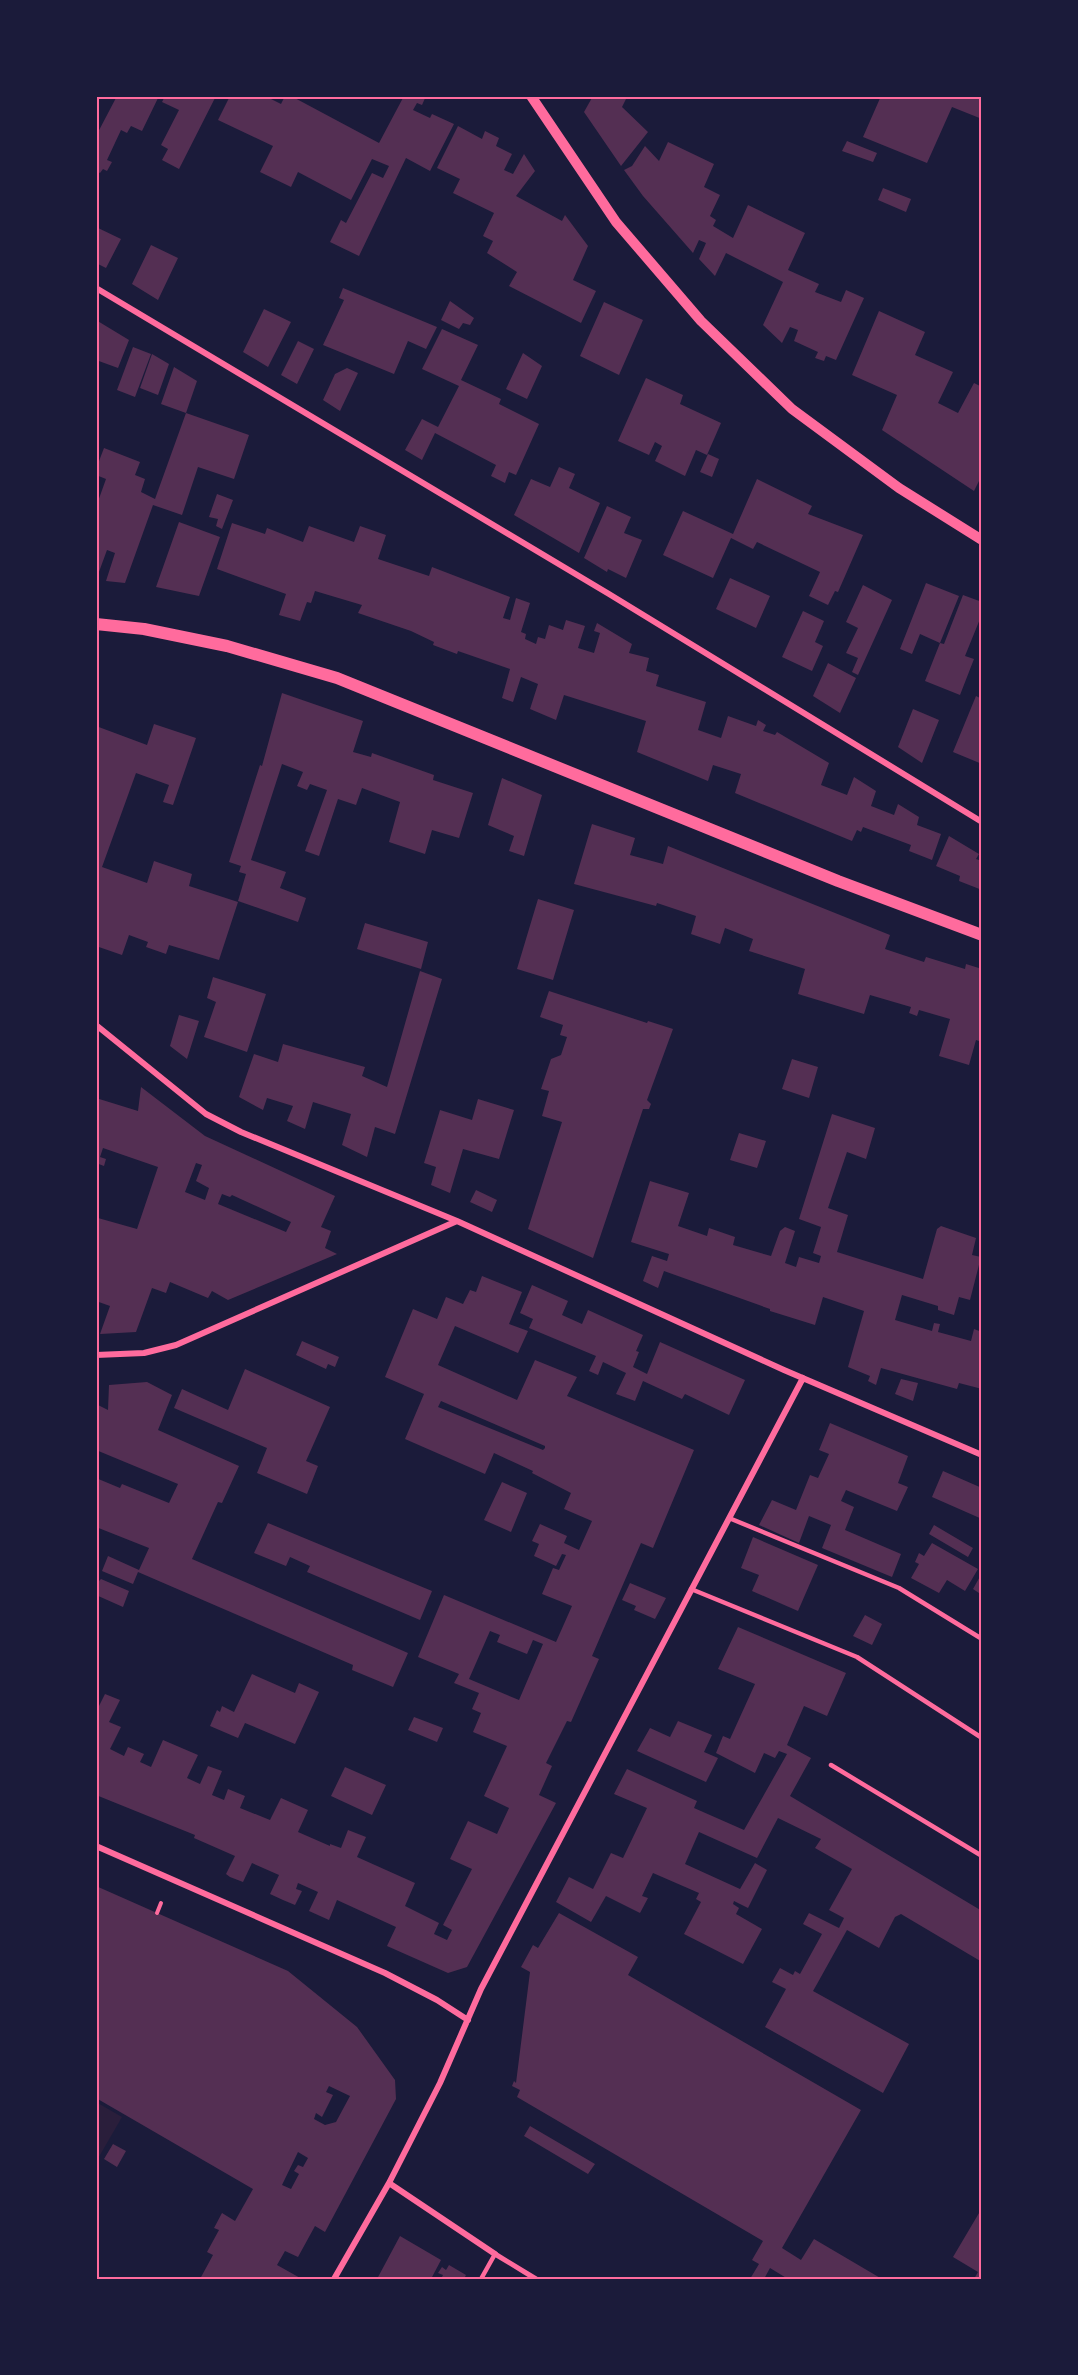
<svg xmlns="http://www.w3.org/2000/svg" width="1078" height="2375" font-family="'Times New Roman',serif">
  <style>
    .green { fill: #2a1e3b }
    .building { fill: #542f53; fill-rule: evenodd }
    .lines { fill: none; stroke-linecap: round; stroke-linejoin: round }
    .path { stroke: #ff6b9d; stroke-width: 4 }
    .service { stroke: #ff6b9d; stroke-width: 4.5 }
    .pedestrian { stroke: #ff6b9d; stroke-width: 5 }
    .minor { stroke: #ff6b9d; stroke-width: 6 }
    .tertiary { stroke: #ff6b9d; stroke-width: 10 }
    .secondary { stroke: #ff6b9d; stroke-width: 12 }
    .neatline { fill: none; stroke: #ff6b9d; stroke-width: 2 }
  </style>
  <rect width="100%" height="100%" fill="#1b1b3a"/>
  <path class="green" d="M96 2102 122 2117 96 2162Z"/>
  <path class="building" d="M117 96H159L142 131 131 126 127 133 121 130 107 160 112 162 107 171 103 169 100 173 96 171V136Z
    M165 96H216L179 169 162 160 168 149 161 145 179 110 162 102Z
    M230 96H265L281 104 285 96H291L379 143 404 96H426L422 105 417 103 413 110 430 118 432 114 454 124 430 171 406 158 359 256 330 242 341 220 346 223 372 173 383 178 389 166 372 159 351 200 298 172 291 187 260 172 273 146 218 120Z
    M593 96H621L626 99 622 107 648 132 621 166 584 112Z
    M881 96H982V119L952 107 927 163 863 137Z
    M458 126 482 139 485 131 499 138 496 146 512 154 504 170 513 174 524 154 535 171 516 196 562 221 565 215 588 246 573 280 596 291 581 323 509 286 517 272 487 253 493 241 483 236 494 213 453 193 460 179 437 168Z
    M847 141 877 153 873 162 842 151Z
    M668 142 714 164 704 187 720 195 710 216 716 220 713 226 733 238 748 205 805 233 788 270 819 284 815 292 841 302 846 290 864 298 836 360 826 356 824 361 815 358 818 352 794 341 798 330 790 327 782 343 763 325 783 282 726 253 715 276 699 259 706 243 699 240 693 253 643 196 624 170 632 166 645 146 659 161Z
    M883 188 911 199 906 212 878 200Z
    M96 227 121 239 106 268 96 263Z
    M151 245 178 258 158 300 132 284Z
    M343 288 437 327 426 349 408 341 394 374 323 345 344 300 339 298Z
    M450 301 474 318 470 325 463 323 459 329 441 320Z
    M604 302 643 320 619 375 580 356Z
    M264 309 291 322 268 367 243 352Z
    M879 311 925 332 915 355 953 372 938 403 958 413 974 383 982 387V475L974 491 882 430 897 395 852 375Z
    M96 320 129 340 118 368 96 360Z
    M442 329 478 345 461 380 501 399 499 404 539 424 516 475 509 472 505 483 491 476 496 465 435 433 422 460 405 450 422 419 438 427 459 386 422 369Z
    M298 341 314 349 297 384 281 375Z
    M133 347 151 354 135 397 117 390Z
    M523 353 542 366 527 399 506 389Z
    M152 354 169 364 158 395 140 388Z
    M174 367 197 381 186 413 161 404Z
    M347 368 358 373 340 411 323 400 335 374Z
    M646 378 683 395 680 404 721 423 707 455 696 450 685 476 655 461 662 446 655 442 649 455 618 441Z
    M186 413 249 435 234 479 198 467 182 515 153 505 125 583 106 581 115 553 107 550 96 580V507L106 479 96 475V469L104 448 140 462 135 475 145 479 141 492 155 499Z
    M708 454 719 459 712 477 700 472Z
    M559 467 575 474 569 488 600 503 579 553 514 515 531 479 550 487Z
    M757 479 812 506 808 514 863 535 838 592 835 591 828 605 809 596 820 572 757 542 753 549 731 538 713 578 663 555 683 511 733 534Z
    M217 494 233 500 222 529 216 526 218 519 209 517Z
    M607 506 631 517 624 533 642 540 626 578 608 569 607 572 584 558Z
    M179 522 220 537 199 596 156 587Z
    M232 523 265 534 267 528 303 542 309 526 354 542 360 526 386 535 378 559 429 576 432 567 510 597 503 618 510 620 516 598 530 603 521 632 526 634 525 639 536 644 538 637 545 639 549 625 563 630 566 620 585 626 578 648 594 653 600 633 594 631 597 623 632 644 629 653 649 658 646 671 659 675 656 686 706 702 698 730 721 738 728 716 756 726 758 720 766 725 763 731 775 735 777 732 829 763 821 785 847 795 854 777 876 791 871 806 894 815 898 804 919 817 917 825 941 834 932 860 909 851 911 845 863 827 861 832 857 830 852 841 735 793 741 774 713 765 708 781 637 752 646 721 564 695 556 720 530 709 538 684 521 677 513 702 502 698 510 669 458 651 457 654 433 645 434 642 411 631 358 613 362 605 315 591 311 603 307 602 300 621 279 615 286 594 217 569Z
    M730 578 770 596 756 628 716 609Z
    M926 583 959 596 940 643 920 634 912 654 900 649Z
    M863 585 892 600 858 675 852 672 858 658 846 653 858 628 846 622Z
    M963 595 982 602V614L965 656 974 659 960 695 925 681 940 643 944 644Z
    M803 611 824 621 815 642 823 646 812 671 782 657Z
    M828 663 856 678 840 713 813 696Z
    M282 693 363 721 353 752 371 757 372 753 434 775 433 780 473 793 459 838 432 830 425 854 389 842 400 802 362 788 356 805 338 799 319 856 305 851 327 790 310 784 307 790 297 786 303 772 282 764 251 860 286 872 280 888 306 898 298 922 238 901 246 874 239 872 241 866 229 862 260 765 262 766Z
    M976 696 982 699V764L953 752Z
    M913 709 939 720 922 763 898 747Z
    M154 724 196 738 173 805 163 802 169 785 136 773 102 867 147 883 154 861 192 874 189 886 238 902 219 960 169 945 166 954 146 947 148 942 129 935 122 955 96 946V726L147 745Z
    M502 778 542 795 524 856 509 851 514 836 488 825Z
    M592 824 635 838 630 855 663 864 668 846 890 935 885 949 924 962 926 957 965 969 966 964 982 969V1042L976 1040 969 1065 939 1056 950 1019 919 1010 917 1016 909 1013 911 1007 870 995 864 1014 798 994 805 969 749 951 753 939 725 928 720 944 691 934 696 916 657 903 656 906 574 884Z
    M949 836 979 854 976 859 982 861V890L959 881 960 876 936 866Z
    M538 899 574 910 553 980 517 969Z
    M365 923 428 942 421 969 357 949Z
    M420 971 442 979 395 1134 375 1127 367 1157 342 1145 351 1114 313 1102 305 1129 287 1121 293 1106 267 1098 263 1110 239 1097 254 1054 278 1062 283 1044 365 1067 362 1076 387 1087Z
    M213 977 266 994 247 1052 204 1037 216 1002 207 998Z
    M549 991 647 1023 648 1021 673 1029 647 1100 651 1104 649 1109H643L593 1258 528 1229 562 1122 542 1116 549 1091 541 1089 551 1059 561 1055 567 1037 560 1035 563 1025 540 1017Z
    M179 1015 199 1021 187 1059 170 1046Z
    M792 1059 818 1067 809 1098 782 1089Z
    M141 1087 205 1136 335 1196 321 1227 331 1231 325 1248 337 1254 228 1300 212 1291 208 1298 170 1282 166 1293 152 1288 136 1332 100 1334 110 1306 96 1301 98 1218 137 1229 158 1167 103 1148 100 1157 106 1159 104 1166 96 1163V1098L138 1111ZM196 1163 202 1165 196 1181 209 1188 205 1200 185 1192ZM222 1194 230 1197 232 1195 291 1222 286 1232 218 1204Z
    M478 1099 514 1110 499 1159 463 1149 450 1193 431 1185 436 1167 424 1163 440 1110 472 1120Z
    M832 1114 875 1128 866 1159 847 1152 828 1208 848 1215 837 1252 923 1279 937 1229 941 1226 976 1238 972 1255 981 1257 970 1300 959 1297 954 1315 938 1310V1306L902 1295 895 1320 932 1331 934 1323 940 1324 938 1332 971 1341 974 1329 982 1332V1389L959 1383 957 1389 881 1368 876 1385 868 1381 870 1376 848 1367 864 1311 823 1297 815 1325 770 1311V1309L664 1271 658 1288 643 1281 652 1256 667 1261 669 1254 631 1242 650 1181 689 1193 678 1226 707 1236 709 1228 735 1237 733 1245 771 1256 780 1231 785 1227 795 1231 785 1263 796 1267 799 1257 819 1263 821 1256 813 1253 821 1227 799 1219Z
    M739 1133 766 1141 757 1168 730 1160Z
    M476 1190 497 1200 492 1212 470 1202Z
    M482 1276 522 1292 509 1324 528 1331 518 1353 455 1326 438 1365 517 1400 535 1360 577 1377 567 1396 694 1450 653 1548 641 1543 592 1656 599 1659 571 1722 567 1721 546 1763 552 1766 539 1795 556 1803 467 1967 448 1973 387 1946 396 1927 337 1900 329 1920 309 1911 318 1892 298 1883 296 1889 302 1891 295 1905 283 1900 270 1894 279 1875 252 1863 243 1882 230 1877 226 1874 235 1856 194 1838 195 1835 96 1795V1712L105 1694 120 1700 109 1722 121 1727 110 1749 124 1756 128 1747 144 1754 140 1762 151 1767 163 1740 198 1755 187 1778 200 1784 208 1766 222 1771 212 1795 224 1800 228 1789 245 1796 240 1808 270 1820 281 1798 308 1810 298 1832 330 1846V1844L341 1848 348 1830 366 1837 357 1857 415 1883 405 1906 439 1923 434 1934 447 1940 452 1930 443 1925 472 1869 450 1859 468 1821 497 1834 509 1808 484 1796 507 1746 473 1732 481 1713 472 1709 479 1693 454 1683 459 1674 418 1657 444 1595 556 1642 572 1606 542 1594 553 1568 559 1570 566 1555 562 1554 556 1566 534 1556 539 1544 532 1541 540 1524 567 1536 564 1543 579 1550 592 1521 564 1509 571 1493 532 1473 533 1471 494 1453 485 1474 405 1439 424 1394 385 1377 413 1309 437 1319 446 1297 463 1304 470 1290 476 1292ZM441 1401 545 1446V1448L543 1450 438 1407ZM490 1631 500 1635 497 1642 527 1654 533 1640 543 1644 519 1700 469 1679Z
    M532 1285 568 1301 562 1315 582 1324 588 1310 643 1335 636 1351 639 1352 633 1367 647 1374 660 1342 745 1380 729 1415 685 1394 682 1399 643 1381 635 1401 616 1394 626 1373 603 1362 598 1375 589 1371 596 1356 529 1328 533 1319 520 1313Z
    M302 1341 339 1357 335 1367 328 1364 326 1369 296 1355Z
    M245 1369 330 1407 306 1461 318 1466 307 1494 257 1473 267 1448 174 1408 182 1389 228 1410Z
    M901 1379 918 1383 913 1401 895 1394Z
    M147 1382 172 1395 158 1430 239 1466 222 1503 218 1502 192 1559 408 1653 393 1687 352 1670 353 1665 138 1572 133 1584 102 1571 108 1556 139 1570 149 1548 96 1527V1478L120 1488 122 1484 169 1503 178 1484 96 1450V1404L108 1410 109 1385Z
    M830 1423 908 1456 898 1483 908 1487 897 1511 846 1490 841 1501 854 1507 845 1530 901 1554 892 1577 822 1548 831 1525 809 1516 799 1543 759 1525 772 1500 796 1510 810 1475 818 1478 829 1454 819 1450Z
    M943 1471 982 1488V1519L932 1497Z
    M502 1482 527 1493 511 1532 484 1520Z
    M268 1523 432 1591 420 1620 307 1572 310 1566 290 1557 286 1566 254 1553Z
    M934 1525 973 1548 968 1557 929 1534Z
    M753 1537 818 1565 798 1611 752 1591 759 1575 741 1568Z
    M932 1543 978 1569 965 1591 947 1580 939 1593 911 1578 919 1564 915 1562 919 1553 924 1556Z
    M982 1573V1595L973 1589Z
    M101 1579 129 1591 123 1607 96 1595V1580L99 1581Z
    M630 1583 666 1598 655 1619 634 1610 636 1606 622 1600Z
    M865 1615 882 1624 872 1645 853 1636Z
    M738 1627 846 1673 827 1716 804 1706 787 1745 811 1758 790 1796 982 1911V1962L901 1914 895 1917 879 1948 847 1930 817 1984 813 1991 909 2044 883 2093 765 2027 786 1989 772 1982 780 1968 793 1975 795 1971 800 1974 822 1934 803 1924 809 1913 839 1928 844 1918 829 1910 852 1869 815 1848 821 1839 778 1818 757 1858 699 1832 685 1864 740 1889 755 1863 767 1870 748 1908 734 1901 733 1904 739 1908 736 1914 762 1929 743 1964 684 1934 701 1902 696 1899 699 1893 653 1873 642 1896 648 1898 640 1913 606 1896 591 1922 556 1902 569 1877 593 1889 611 1853 623 1858 647 1808 614 1794 627 1769 697 1801 694 1808 744 1830 787 1754 779 1751 775 1758 764 1753 755 1773 716 1753 723 1736 730 1739 755 1684 718 1669Z
    M252 1674 295 1693 299 1683 319 1692 295 1744 245 1723 238 1738 210 1726 217 1710 220 1712 222 1706 234 1712Z
    M414 1717 443 1728 437 1742 408 1730Z
    M678 1721 712 1735 704 1752 718 1758 706 1782 637 1751 650 1728 670 1737Z
    M345 1767 386 1785 372 1815 331 1796Z
    M96 1886 288 1971 357 2027 395 2080 396 2099 325 2232 315 2226 298 2257 285 2251 277 2265 302 2279H200L213 2255 207 2252 219 2230 214 2228 222 2213 235 2221 253 2189 96 2098ZM329 2086 350 2096 336 2122 325 2125 314 2119 316 2113 322 2117 333 2095 326 2092ZM298 2152 308 2158 303 2167 298 2165 294 2171 299 2174 291 2189 282 2185Z
    M559 1913 638 1957 628 1975 861 2110 782 2248 801 2260 814 2239 882 2279H788L770 2268 764 2279H750L759 2264 752 2260 763 2241 517 2097 520 2090 512 2086 514 2081 516 2083 530 1972 521 1967 533 1945 538 1948Z
    M530 2126 595 2164 588 2174 524 2136Z
    M113 2144 126 2151 117 2167 104 2159Z
    M982 2208V2279H974L978 2272 953 2257Z
    M400 2236 441 2260 431 2279H377Z
    M449 2265 466 2275 464 2279H441L443 2275 438 2273 442 2267 446 2270Z"/>
  <g class="lines">
    <path class="path" d="M157 1913 161 1903"/>
    <path class="service" d="M729 1518 899 1588 982 1639
      M691 1589 857 1657 982 1738
      M831 1765 982 1856
      M481 2279 495 2254"/>
    <path class="pedestrian" d="M495 2254 536 2279"/>
    <path class="minor" d="M96 288 609 594 982 822
      M96 1025 206 1114 241 1132 457 1221 784 1370 982 1455
      M96 1355 144 1353 176 1345 457 1221
      M96 1846 385 1973 437 2000 468 2020
      M389 2183 495 2254
      M334 2279 389 2183 440 2083 481 1989 803 1378"/>
    <path class="tertiary" d="M531 96 616 222 701 321 792 409 899 488 982 540"/>
    <path class="secondary" d="M96 624 144 629 227 646 337 678 838 881 982 935"/>
  </g>
  <rect width="1078" height="2375" fill="none" stroke="#1b1b3a" stroke-width="195"/>
  <rect x="98" y="98" width="882" height="2180" class="neatline"/>
</svg>
